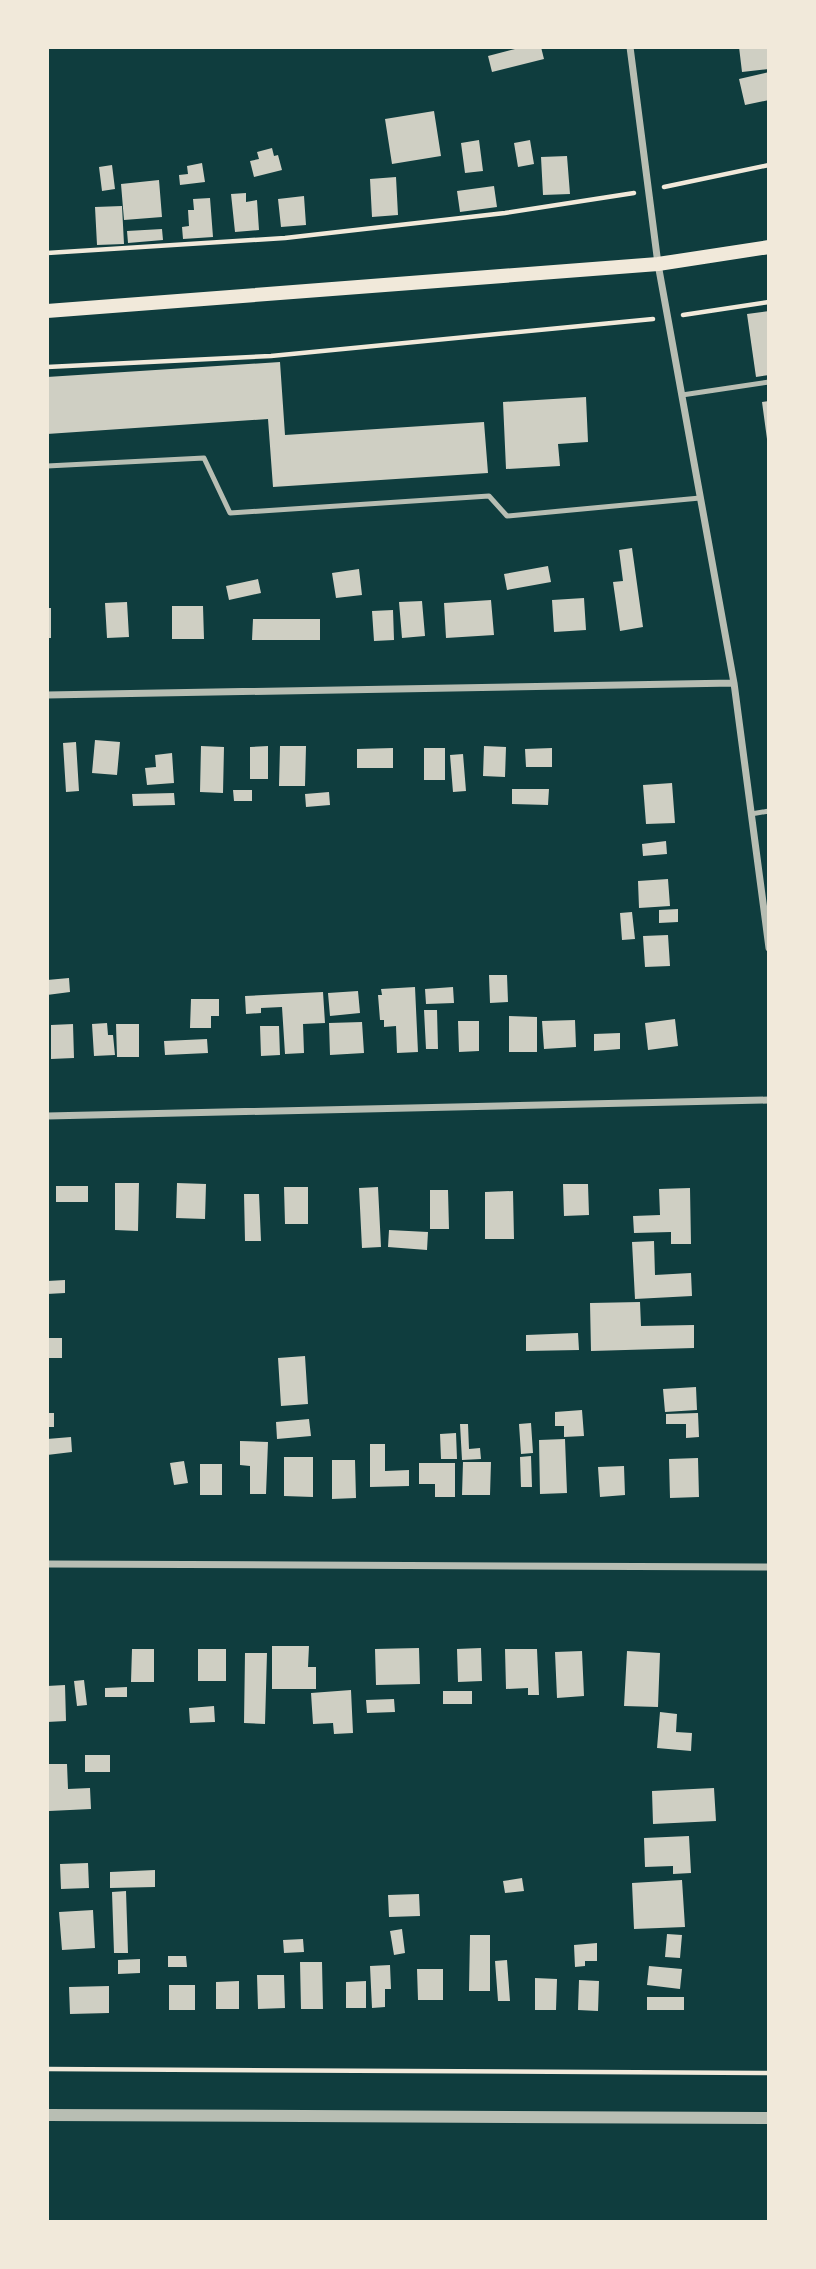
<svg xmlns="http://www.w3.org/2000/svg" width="816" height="2269" font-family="'PT Sans Narrow',sans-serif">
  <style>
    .building { fill: #cfcfc3 }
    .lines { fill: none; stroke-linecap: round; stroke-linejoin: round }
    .path { stroke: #f1e9da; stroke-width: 4.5 }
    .service { stroke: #b8beb3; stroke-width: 5 }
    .minor { stroke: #b8beb3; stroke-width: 7 }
    .tertiary { stroke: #b8beb3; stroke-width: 12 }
    .secondary { stroke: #f1e9da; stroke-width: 14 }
  </style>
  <rect width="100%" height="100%" fill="#0f3d3e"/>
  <path class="building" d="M523 47H541L544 59 492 72 488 56Z
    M739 47H767L769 69 742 72Z
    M769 72V100L745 105 739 79Z
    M434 111 441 156 392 164 385 119Z
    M479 140 483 171 465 173 461 143Z
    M530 140 534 164 518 167 514 143Z
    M272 148 274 156 278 155 282 170 254 177 250 161 259 159 257 152Z
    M567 156 570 194 543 195 541 157Z
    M202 163 205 182 180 185 179 175 188 174 187 166Z
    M112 165 115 189 102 191 99 167Z
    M396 177 398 215 372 217 370 179Z
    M159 180 162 217 124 220 121 184Z
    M494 186 497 207 460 212 457 191Z
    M246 193V202L257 200 259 230 235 232 231 194Z
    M304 196 306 225 281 227 278 199Z
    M210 198 213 237 183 239 182 227 189 226 188 210H194L193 199Z
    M122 206 124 244 97 245 95 207Z
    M162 229 163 240 128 243 127 231Z
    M769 311V375L756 377 747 314Z
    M280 362 285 435 484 422 488 473 273 487 268 419 47 434V377Z
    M586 397 588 442 558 444 560 466 506 469 503 402Z
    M769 401V439H767L762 402Z
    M632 548 643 627 620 631 613 582 623 581 619 550Z
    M548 566 551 582 507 590 504 574Z
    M359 569 362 595 336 598 332 573Z
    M258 579 261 593 229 600 226 586Z
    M584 598 586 630 554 632 552 600Z
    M491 600 494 635 446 638 444 603Z
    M422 601 425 636 402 638 399 602Z
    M127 602 129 637 107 638 105 603Z
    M172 606H203L204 639H172Z
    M47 608H51V638H47Z
    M393 610 394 640 374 641 372 611Z
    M253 619H320V640H252Z
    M95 740 120 742 117 775 92 773Z
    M76 742 79 791 66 792 63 743Z
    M201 746 224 747 223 793 200 792Z
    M268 746V779H250V747Z
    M280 746H306L305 786H279Z
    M484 746 506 747 505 777 483 776Z
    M393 748V768H357V749Z
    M424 748H445V780H424Z
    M552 748V767H526L525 749Z
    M172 753 174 783 147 785 145 768 156 767 155 755Z
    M463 754 466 791 453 792 450 755Z
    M672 783 675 823 646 824 643 785Z
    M512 789H549L548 805 512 804Z
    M233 790H252V801H234Z
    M329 792 330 805 306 807 305 794Z
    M174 793 175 805 133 806 132 794Z
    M666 841 667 854 643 856 642 844Z
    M668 879 670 906 639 908 638 881Z
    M678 909V922L659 923V910Z
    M632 912 635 939 622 940 620 913Z
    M668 935 670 966 645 967 643 936Z
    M489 975H507L508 1002 490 1003Z
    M69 978 70 992 47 995V980Z
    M415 987 418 1052 397 1053 396 1026 384 1027V1020H380L378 995H382L381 989Z
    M453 987 454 1003 426 1004 425 989Z
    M358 991 360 1013 330 1016 328 993Z
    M323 992 325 1023 303 1024 304 1053 285 1054 282 1007 261 1008V1013L246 1014 245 996Z
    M191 999H219V1016H211V1028H190Z
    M424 1010H437L438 1049H426Z
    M509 1016 537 1017V1052H509Z
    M675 1019 678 1046 648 1050 645 1023Z
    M575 1020 576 1047 544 1049 542 1021Z
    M458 1021H479V1051L459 1052Z
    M362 1022 364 1053 330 1055 329 1023Z
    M107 1023 108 1035H113L115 1055 94 1056 92 1024Z
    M73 1024 74 1058 51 1059V1025Z
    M116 1024H139V1057H117Z
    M260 1026H279L280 1055 261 1056Z
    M620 1033V1049L594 1051V1034Z
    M207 1039 208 1053 165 1055 164 1041Z
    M115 1183H139L138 1231 115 1230Z
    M177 1183 206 1184 205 1219 176 1218Z
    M563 1184H588L589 1215 564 1216Z
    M56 1186H88V1202H56Z
    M284 1187H308V1224H285Z
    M378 1187 381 1247 362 1248 359 1188Z
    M690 1188 691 1244H671V1232L634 1233 633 1216 660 1215 659 1189Z
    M430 1190H448L449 1229H430Z
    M513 1191 514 1239H485V1192Z
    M244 1194H259L261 1241H245Z
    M389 1230 428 1232 427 1250 388 1247Z
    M654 1241 655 1275 691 1273 692 1296 635 1299 632 1242Z
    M65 1280V1293L47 1294V1281Z
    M640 1302 641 1326 694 1325V1348L591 1351 590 1303Z
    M578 1333 579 1350 526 1351V1335Z
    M47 1338H62V1358H47Z
    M305 1356 308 1404 281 1406 278 1358Z
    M696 1387 697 1410 665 1412 663 1389Z
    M582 1410 584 1436 564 1437V1426H555V1412Z
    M47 1413H54V1427H47Z
    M698 1413 699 1437 686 1438V1424H666V1414Z
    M309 1419 311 1436 277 1439 276 1422Z
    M531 1423 533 1453 521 1454 519 1424Z
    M460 1424H468L469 1449 480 1448 481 1459 462 1460Z
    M456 1433 457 1459H441L440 1434Z
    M71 1437 72 1452 47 1455V1439Z
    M565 1439 567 1493 540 1494 539 1440Z
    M240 1441 268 1442 266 1494H250V1466L240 1465Z
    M370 1444H385V1471L409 1470V1486L370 1487Z
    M531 1456 532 1487H521L520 1457Z
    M284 1457H313V1497L284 1496Z
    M698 1458 699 1497 670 1498 669 1459Z
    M332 1460H355L356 1498 332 1499Z
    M184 1461 188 1483 174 1485 170 1463Z
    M463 1462H491L490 1495H462Z
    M419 1463H455V1497H435V1484H419Z
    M200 1464H222V1495H200Z
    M624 1466 625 1495 600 1497 598 1467Z
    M272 1646H309L308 1667H316V1689H272Z
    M419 1648 420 1684 376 1685 375 1649Z
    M481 1648 482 1681 458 1682 457 1649Z
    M132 1649H154V1682H131Z
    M198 1649H226V1681H198Z
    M505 1649H537L539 1695H528V1688L506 1689Z
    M582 1651 584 1696 557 1698 555 1652Z
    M627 1651 660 1653 658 1707 624 1706Z
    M245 1653H267L265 1724 244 1723Z
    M84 1680 87 1705 77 1706 74 1681Z
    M65 1685 66 1721 47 1722V1686Z
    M127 1687V1697H105V1688Z
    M351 1690 353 1733 334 1734 333 1723 313 1724 311 1693Z
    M443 1691H472V1704H443Z
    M394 1699 395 1712 367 1713 366 1700Z
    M214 1706 215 1722 190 1723 189 1708Z
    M660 1712 677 1714 676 1732 692 1733 691 1751 657 1748Z
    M85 1755H110V1772H85Z
    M47 1764H67L68 1789 90 1788 91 1809 49 1811Z
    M714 1788 716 1821 653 1824 652 1791Z
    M689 1836 691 1873 673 1874V1866L645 1867 644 1838Z
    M88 1863 89 1888 61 1889 60 1864Z
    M155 1870V1887L110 1888V1872Z
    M522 1878 524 1891 505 1893 503 1881Z
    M682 1880 685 1927 634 1929 632 1883Z
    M126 1891 128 1953H114L112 1892Z
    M419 1894 420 1916 389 1917 388 1895Z
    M93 1910 95 1948 62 1950 59 1912Z
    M402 1929 405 1953 394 1955 390 1931Z
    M667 1934 682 1935 680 1958 665 1957Z
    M470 1935H490V1991H469Z
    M303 1939 304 1952 284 1953 283 1940Z
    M597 1943V1961H585V1966L575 1967 574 1945Z
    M168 1956H186L187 1967H168Z
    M140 1959V1973L118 1974V1960Z
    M507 1960 510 2001H498L495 1961Z
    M300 1962H322L323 2009H301Z
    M390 1965 391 1989H385V2007L372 2008 370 1966Z
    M649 1966 682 1969 680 1989 647 1985Z
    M417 1969H443V2000H418Z
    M257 1975H284L285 2008 258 2009Z
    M535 1978 557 1979 556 2010H535Z
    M579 1980 599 1981 598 2011 578 2010Z
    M239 1981V2009H216V1982Z
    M366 1981V2008H346V1982Z
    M169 1985H195V2010H169Z
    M109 1986V2013L70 2014 69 1987Z
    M647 1997H684V2010H647Z"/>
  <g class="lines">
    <path class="path" d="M664 187 769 165
      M47 253 285 238 505 213 634 193
      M683 315 769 302
      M47 367 271 356 653 319
      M47 2069 769 2073"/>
    <path class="service" d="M682 395 769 382
      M47 466 204 458 230 513 489 496 507 516 700 498
      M751 814 769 811"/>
    <path class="minor" d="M630 47 658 264 734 683 769 948
      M47 695 734 683
      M47 1116 769 1100
      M47 1564 769 1567"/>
    <path class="tertiary" d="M47 2115 769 2118"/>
    <path class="secondary" d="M47 311 658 264 769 247"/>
  </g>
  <rect width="816" height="2269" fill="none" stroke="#f1e9da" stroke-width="98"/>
</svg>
